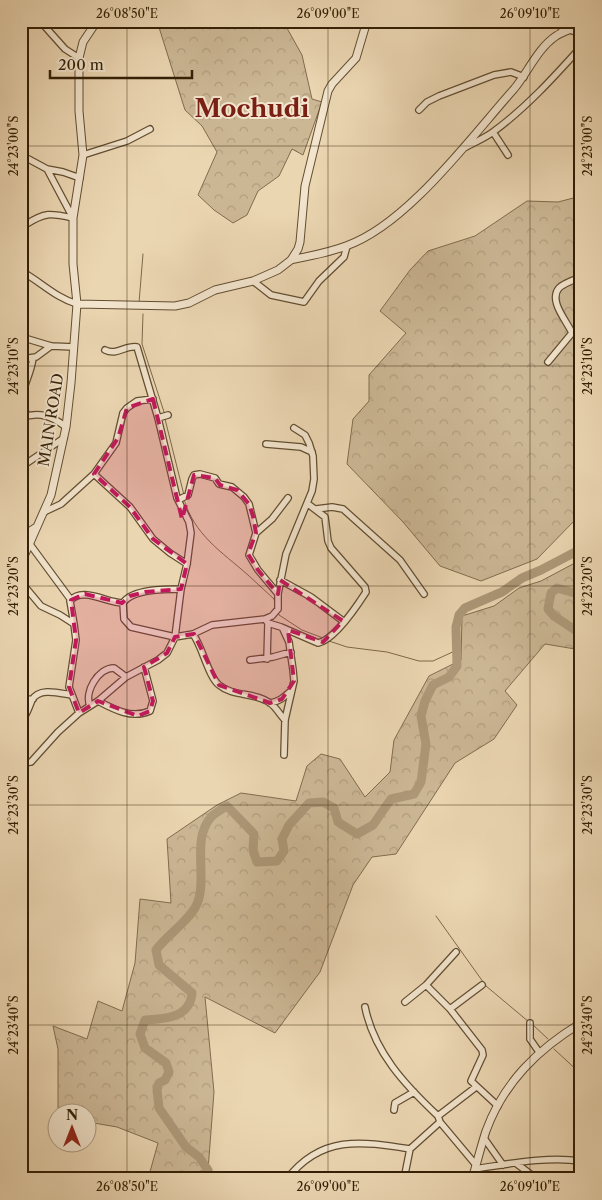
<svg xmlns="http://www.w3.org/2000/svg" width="602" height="1200" font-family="'Libre Caslon Text',serif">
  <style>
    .forest { fill: url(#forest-crowns); stroke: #806c4e }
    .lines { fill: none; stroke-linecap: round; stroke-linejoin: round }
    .stream { stroke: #7d684a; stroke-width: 1 }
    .river { stroke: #ad9878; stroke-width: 9 }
    .minor-casing { stroke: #624e31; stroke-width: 8 }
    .tertiary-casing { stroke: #624e31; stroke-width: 9 }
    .minor { stroke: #f2e4cd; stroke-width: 5.5 }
    .tertiary { stroke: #f2e4cd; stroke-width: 7 }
    .marked { fill: #c2185b; fill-opacity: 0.2; stroke: #c2185b; stroke-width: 4; stroke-dasharray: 10 6; stroke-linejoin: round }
    .ticks { fill: none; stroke: #342006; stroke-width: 1; stroke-opacity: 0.45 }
    .labels { text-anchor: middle; stroke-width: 4; stroke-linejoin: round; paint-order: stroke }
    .street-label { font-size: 15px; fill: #342006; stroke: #f2e4cd }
    .town-label { font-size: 25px; font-weight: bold; fill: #7a1f14; stroke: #f2e4cd }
    .neatline { fill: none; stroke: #342006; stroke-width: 2 }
    .ticks-label { font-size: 12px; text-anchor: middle; fill: #342006 }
  </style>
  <defs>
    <pattern id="forest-crowns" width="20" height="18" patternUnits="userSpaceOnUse" patternTransform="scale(1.25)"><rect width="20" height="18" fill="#ccb795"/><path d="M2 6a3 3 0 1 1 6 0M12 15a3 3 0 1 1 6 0" fill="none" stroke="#b09d7f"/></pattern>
  </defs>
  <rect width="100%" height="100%" fill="#ebd6b2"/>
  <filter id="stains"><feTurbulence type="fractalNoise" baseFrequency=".004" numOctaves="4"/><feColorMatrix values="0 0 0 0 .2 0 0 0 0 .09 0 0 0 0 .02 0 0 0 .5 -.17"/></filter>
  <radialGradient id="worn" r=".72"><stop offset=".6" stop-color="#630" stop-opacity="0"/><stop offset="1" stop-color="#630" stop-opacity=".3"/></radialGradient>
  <path class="forest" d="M157 21H283L302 55 312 99 322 102 303 155 292 149 279 176 258 191 247 215 233 223 214 210 198 195 217 152 202 126 185 110Z
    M581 196V517L577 518 537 559 481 581 440 566 403 522 347 464 353 419 369 401V375L406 333 380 311 410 270 428 251 475 236 527 201 558 202Z
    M573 564 581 566V650L545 644 505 691 517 705 494 739 455 763 396 854 372 857 353 885 320 972 275 1033 205 997 214 1092 208 1170 203 1179H148L158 1143 117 1127 88 1122V1112H58V1049L53 1026 87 1039 98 1001 122 1011 135 963 140 899 171 903 167 839 217 805 241 793 296 801 307 766 321 754 340 759 365 797 390 772 394 740 429 676 461 660 462 616 494 606 519 588 541 581Z"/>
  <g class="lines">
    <path class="stream" d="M139 303 143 254
      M143 314 142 344 165 415
      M165 419 184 495
      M184 499C194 535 222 552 248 575 257 583 265 591 274 599L275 603
      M278 612 279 615 302 630 323 638
      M329 641 347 647 387 652 419 661H433L457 650
      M436 916 486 986 529 1022
      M532 1024 548 1039
      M554 1049 581 1074"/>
    <path class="river" d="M581 566 577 570 581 578
      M581 591 578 594 557 588 551 593 548 609 554 616 581 634
      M159 1179 164 1176 169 1179
      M177 1179 181 1175 198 1178 208 1170 199 1157 186 1147 159 1108 157 1090 159 1083 165 1080 169 1072 166 1063 145 1048 140 1034 145 1020C165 1019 190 1018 192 993L159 965 156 950C167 935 190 920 197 904 208 878 191 840 211 817 215 813 222 809 227 806L254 834 253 850 257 862 277 861 284 851 282 839 289 825 309 803 323 802 334 808 338 822 357 834 373 825 391 799 414 794 421 782 426 744 421 716 425 701 433 685 449 677 457 666 456 627 459 615 465 608 502 592 522 578 541 570 581 549"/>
    <defs>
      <path id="minor" d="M40 21 65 49 79 58
        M556 21 564 31
        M570 30 581 34
        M419 110 427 102 439 96 494 75 511 72 524 77
        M493 132 508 155
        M466 147C475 142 485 138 493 132 526 108 554 77 581 47
        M21 155 47 169 73 218
        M83 155 127 141 150 129
        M47 169 63 172 80 178
        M21 223 25 225C45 212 50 213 73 218
        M21 271C41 282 56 298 77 304
        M253 281 271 295 304 302 319 281 344 257 347 246
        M21 337 51 346 74 347
        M21 359 36 357 51 346
        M548 362 572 333C567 321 548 301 559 288 564 283 574 280 581 277
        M27 416C16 389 30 382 33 358
        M21 418C39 411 52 416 66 427
        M158 418 168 415
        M266 444 301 447 312 452
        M21 467 64 438
        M94 474 130 507 153 539 170 553 187 564
        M178 500 188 495 192 479 194 475 200 474 215 478 219 484 232 487 244 497 249 504 256 533 249 555 258 570 278 594V609L272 616 265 619 212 625 193 634 175 637 131 627 124 619 123 603C132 589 165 589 181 589
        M316 509 332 507 343 509 400 560 424 594
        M44 512 61 504 94 474 116 443 123 413 127 408 137 401 153 399
        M256 533 272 519 288 498
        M29 543 71 600
        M280 580 311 597 343 621
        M21 582 41 606 60 615 74 624 76 640 69 687 79 713
        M278 594 286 554 312 491 314 479 313 456 309 443 305 435 294 428
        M265 619 268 623 281 627 318 643C334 640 357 606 366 592L365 587 331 548 328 541 325 517 308 504
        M74 624 70 601C82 586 107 603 123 603
        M283 629 289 642 293 670 294 681 285 720 284 755
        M193 634C203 648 208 676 219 685 233 697 255 692 270 703 276 707 280 715 285 720
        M267 659 268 623
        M250 660 273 657 291 652
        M21 700 33 699
        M98 701C115 710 132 719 150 711L153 701 144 667
        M270 703C279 702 284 697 291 691
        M90 706C84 692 98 668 114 668L126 677
        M21 718 25 716C28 711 30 705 32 700 39 687 59 693 71 695
        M21 763 31 762 58 732 79 713 98 701 126 677 158 660 167 653 175 637 181 589 187 564 191 533 189 522 177 498 158 418 137 347C125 345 117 356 105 350
        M426 985 456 952
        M405 1002 426 985 450 1009 482 1050 483 1055 471 1081 498 1106
        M365 1007C374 1052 405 1085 438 1116L440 1122 476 1165
        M450 1009 482 985
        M530 1023V1039L539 1052
        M394 1110 395 1103 414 1092
        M438 1116 476 1087
        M484 1138 503 1165
        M517 1164 537 1179
        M475 1169C509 1164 546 1156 581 1161
        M287 1179C321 1135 361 1141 410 1149
        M404 1179 410 1149 440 1122"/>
      <path id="tertiary" d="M291 260C309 256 328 253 346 246 407 225 471 137 514 89 528 72 538 48 556 36 563 31 573 29 581 25
        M77 304 175 306 189 303 215 290 253 281 278 270 291 260 298 249 300 242 305 186 328 91 332 84 356 58 367 21
        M21 537 35 528
        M21 563 51 495 66 427 71 383 77 304 73 264V218L83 155 79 111V58L83 42 97 21
        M472 1179C477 1163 481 1146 486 1131 504 1082 538 1049 581 1023"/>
    </defs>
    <use href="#minor" class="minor-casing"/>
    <use href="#tertiary" class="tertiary-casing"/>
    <use href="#minor" class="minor"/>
    <use href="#tertiary" class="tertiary"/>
  </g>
  <path class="marked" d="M153 399 182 519 194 475 215 478 220 485 237 490 249 504 253 516 256 533 248 554 258 570 278 594 280 580 343 621 323 642 288 630 294 681 282 699 270 703 219 685 194 634 175 637 167 653 144 667 153 701 150 711 138 716 98 701 79 713 69 687 76 640 71 600 85 594 122 603 130 596 145 592 181 589 187 564 153 539 130 507 94 474 118 438 127 408Z"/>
  <path class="ticks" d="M127 21V1179M328 21V1179M530 21V1179M21 146H581M21 366H581M21 586H581M21 805H581M21 1025H581"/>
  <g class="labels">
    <g class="street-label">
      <text transform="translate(51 420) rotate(-81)" y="5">MAIN ROAD</text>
    </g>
    <g class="town-label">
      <text x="252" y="117">Mochudi</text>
    </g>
  </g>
  <rect width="602" height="1200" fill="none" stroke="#ebd6b2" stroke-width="55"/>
  <g transform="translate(72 1128)"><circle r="24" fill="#f2e4cd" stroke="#a6967d"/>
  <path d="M0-4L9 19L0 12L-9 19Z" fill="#8f2418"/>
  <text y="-8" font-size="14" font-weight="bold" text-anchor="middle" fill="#342006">N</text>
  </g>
  <path d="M50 70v8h142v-8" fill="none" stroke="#342006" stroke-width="2.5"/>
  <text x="58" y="70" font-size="15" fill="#342006" stroke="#f2e4cd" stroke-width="4" paint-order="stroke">200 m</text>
  <rect x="28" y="28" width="546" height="1144" class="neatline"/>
  <g class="ticks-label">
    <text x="127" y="18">26°08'50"E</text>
    <text x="328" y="18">26°09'00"E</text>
    <text x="530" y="18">26°09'10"E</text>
    <text transform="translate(14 146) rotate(-90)" y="4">24°23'00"S</text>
    <text transform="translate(588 146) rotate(-90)" y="4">24°23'00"S</text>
    <text transform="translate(14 366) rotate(-90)" y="4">24°23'10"S</text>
    <text transform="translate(588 366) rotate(-90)" y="4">24°23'10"S</text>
    <text transform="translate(14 586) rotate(-90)" y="4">24°23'20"S</text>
    <text transform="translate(588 586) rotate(-90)" y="4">24°23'20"S</text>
    <text transform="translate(14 805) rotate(-90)" y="4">24°23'30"S</text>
    <text transform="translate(588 805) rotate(-90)" y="4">24°23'30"S</text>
    <text transform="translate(14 1025) rotate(-90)" y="4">24°23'40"S</text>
    <text transform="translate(588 1025) rotate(-90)" y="4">24°23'40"S</text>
    <text x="127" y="1191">26°08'50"E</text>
    <text x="328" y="1191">26°09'00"E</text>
    <text x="530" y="1191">26°09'10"E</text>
  </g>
  <rect width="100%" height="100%" filter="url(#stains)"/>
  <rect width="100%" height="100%" fill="url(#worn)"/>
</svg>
